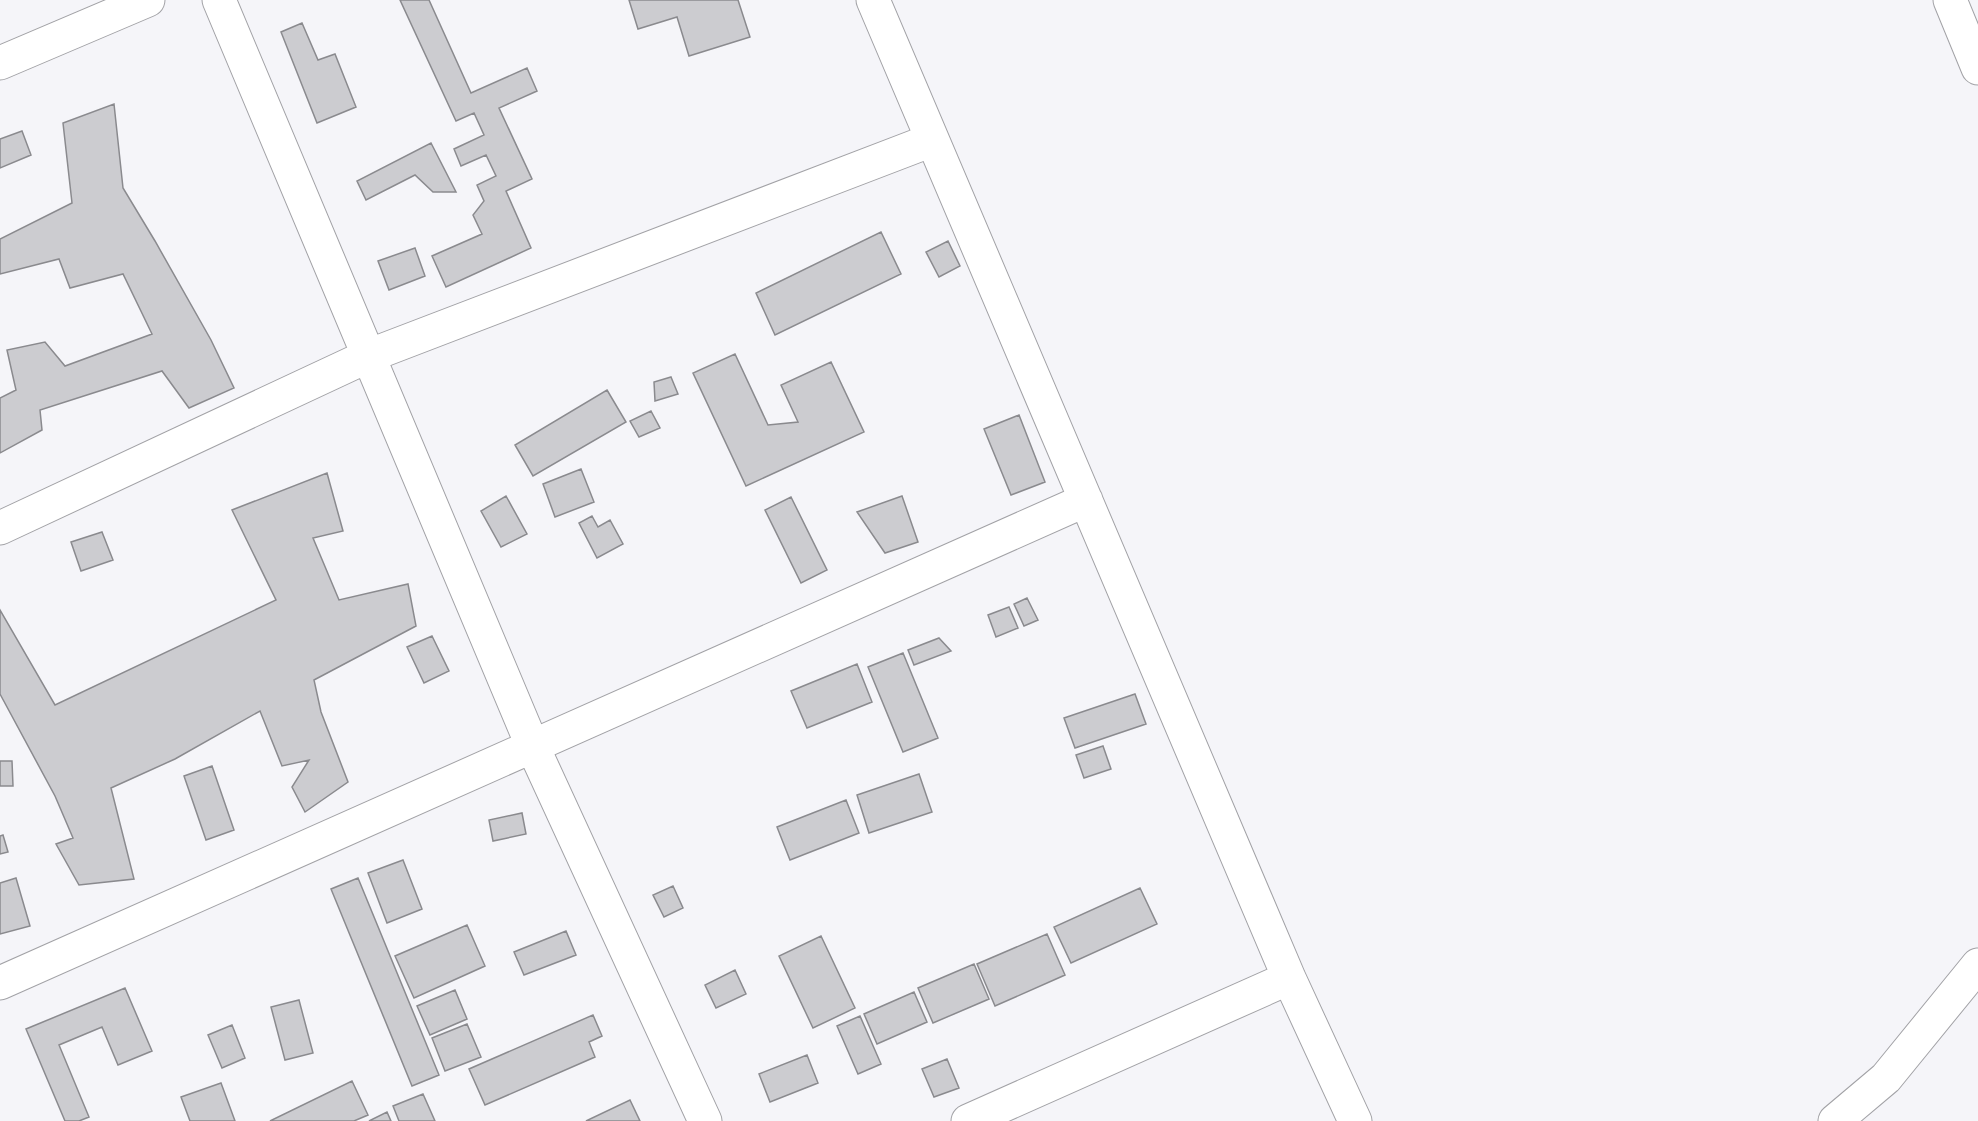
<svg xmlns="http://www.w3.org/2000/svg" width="1978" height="1121" font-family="'Titillium Web',sans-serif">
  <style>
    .building { fill: #ccccd0; stroke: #8a8a8e; stroke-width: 1.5 }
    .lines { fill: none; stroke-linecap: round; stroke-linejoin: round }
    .minor-casing { stroke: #a2a2a6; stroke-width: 35 }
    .minor { stroke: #fff; stroke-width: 33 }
  </style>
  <rect width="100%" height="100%" fill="#f5f5f9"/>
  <path class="building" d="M400 0H429L471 93 527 68 537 91 499 108 532 179 506 191 531 248 446 287 432 256 482 234 473 215 484 201 477 185 496 176 486 155 461 166 454 149 484 135 474 113 456 121Z
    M629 0H738L750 37 689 56 677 17 638 29Z
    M302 23 318 60 335 54 356 107 317 123 281 32Z
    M114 104 123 188 155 241 211 340 234 388 189 408 162 371 40 410 42 430 0 453V398L16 390 7 350 45 342 65 366 152 334 123 274 70 288 59 259 0 274V239L72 203 63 123Z
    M22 131 31 155 0 168V139Z
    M431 143 456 192H433L415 175 366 200 357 181Z
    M881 232 901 274 775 335 756 293Z
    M948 241 960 266 939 277 926 252Z
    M415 248 425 276 389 290 378 261Z
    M735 354 768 425 798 422 781 385 831 362 864 432 746 486 693 373Z
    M671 377 678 394 655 401 654 382Z
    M607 390 626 422 533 476 515 445Z
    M651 411 660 428 639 437 630 421Z
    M1019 415 1045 482 1011 495 984 429Z
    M581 469 594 502 555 517 543 484Z
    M327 473 343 531 313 538 339 600 408 584 416 626 314 680 321 712 348 782 305 812 292 787 309 760 282 766 260 711 175 759 111 788 134 879 79 885 56 844 73 838 55 796 0 694V610L55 705 276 600 232 510Z
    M506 496 527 534 501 547 481 511Z
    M902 496 918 542 885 553 857 512Z
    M791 497 827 570 801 583 765 510Z
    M592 516 598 527 610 520 623 544 597 558 579 523Z
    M102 532 113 560 81 571 71 542Z
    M1027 598 1038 620 1024 626 1014 604Z
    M1009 607 1018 628 996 637 988 615Z
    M432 636 449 671 424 683 407 647Z
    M939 638 951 651 914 665 908 650Z
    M903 653 938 738 903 752 868 667Z
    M857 664 872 702 807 728 791 691Z
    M1135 694 1146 724 1075 748 1064 718Z
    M1103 746 1111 769 1084 778 1076 755Z
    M0 761H12L13 786H0Z
    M212 766 234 830 206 840 184 776Z
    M919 774 932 812 869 833 857 795Z
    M846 800 859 833 790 860 777 827Z
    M522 813 526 834 493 841 489 820Z
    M3 835 8 852 0 854V836Z
    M403 860 422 909 387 923 368 873Z
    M16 878 30 926 0 934V883Z
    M358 878 439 1075 412 1086 331 889Z
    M673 886 683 908 664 917 653 895Z
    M1140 888 1157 924 1071 963 1054 927Z
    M467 925 485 966 414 998 395 956Z
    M566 931 576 955 524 975 514 952Z
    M1047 934 1065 975 995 1006 977 964Z
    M821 936 855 1008 813 1028 779 956Z
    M974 964 989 999 933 1023 918 988Z
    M735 970 746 994 716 1008 705 985Z
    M125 988 152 1051 118 1065 102 1027 59 1045 89 1117 79 1121H65L26 1029Z
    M455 990 467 1019 430 1035 417 1006Z
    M914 992 927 1022 877 1044 864 1014Z
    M299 1000 313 1053 285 1060 271 1007Z
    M593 1015 602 1036 589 1042 595 1057 485 1105 469 1069Z
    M860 1016 881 1064 858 1074 837 1026Z
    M467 1024 481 1057 445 1071 432 1038Z
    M232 1025 245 1058 222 1068 208 1035Z
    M807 1055 818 1083 770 1102 759 1074Z
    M947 1059 959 1088 934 1097 922 1069Z
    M352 1081 368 1115 354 1121H270Z
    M221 1083 235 1121H190L181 1097Z
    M423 1094 435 1121H399L393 1106Z
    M630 1100 640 1121H586Z
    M387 1112 391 1121H369Z"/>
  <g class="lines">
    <defs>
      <path id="minor" d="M219 0 532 745 705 1121
        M873 0 1289 978 1355 1121
        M1950 0 1978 68
        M0 63 148 0
        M0 528 368 356 932 140
        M0 983 1086 500
        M968 1121 1289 978
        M1835 1121 1886 1078 1978 965"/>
    </defs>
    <use href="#minor" class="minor-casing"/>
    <use href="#minor" class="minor"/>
  </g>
</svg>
